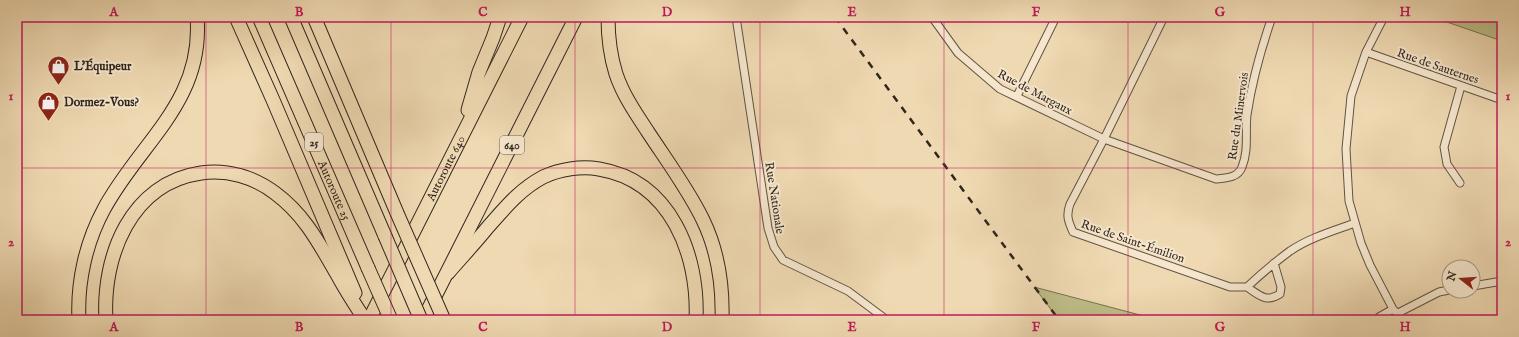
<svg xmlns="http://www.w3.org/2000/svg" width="1519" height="337" font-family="'IM FELL English',serif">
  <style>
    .green { fill: #bebe88; stroke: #777252 }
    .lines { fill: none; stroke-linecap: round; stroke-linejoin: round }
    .street-casing { stroke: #605442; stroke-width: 9 }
    .highway-casing { stroke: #30271d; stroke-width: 15 }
    .street { stroke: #f5e6cd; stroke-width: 7 }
    .highway { stroke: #efd9b2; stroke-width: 13 }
    .rail { stroke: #30271d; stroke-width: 2.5; stroke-dasharray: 7 7; stroke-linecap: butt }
    .highway-bridge-casing { stroke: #30271d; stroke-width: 15; stroke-linecap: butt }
    .highway-bridge { stroke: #efd9b2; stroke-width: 13 }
    .grid { fill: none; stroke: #c2185b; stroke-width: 1; stroke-opacity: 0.55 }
    .labels { text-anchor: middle; stroke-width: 4; stroke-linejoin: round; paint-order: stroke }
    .shield { fill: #f5e6cd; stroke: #6b6052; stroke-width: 1 }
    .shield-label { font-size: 11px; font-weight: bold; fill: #30271d }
    .poi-label { font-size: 12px; font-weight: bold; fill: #30271d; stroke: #f5e6cd; text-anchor: start }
    .street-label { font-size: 12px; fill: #30271d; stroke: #f5e6cd }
    .neatline { fill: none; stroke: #c2185b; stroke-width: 1.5 }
    .grid-label { font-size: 13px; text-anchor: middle; font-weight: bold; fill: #c2185b }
  </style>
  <rect width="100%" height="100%" fill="#efd9b2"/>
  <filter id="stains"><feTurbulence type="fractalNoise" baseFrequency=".005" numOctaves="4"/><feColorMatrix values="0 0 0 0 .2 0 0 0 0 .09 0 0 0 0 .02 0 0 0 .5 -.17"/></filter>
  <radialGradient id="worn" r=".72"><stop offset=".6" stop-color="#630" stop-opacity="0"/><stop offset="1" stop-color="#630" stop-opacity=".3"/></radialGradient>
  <path class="green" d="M1442 17H1502V41L1441 20Z
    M1034 287 1159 320H1059Z"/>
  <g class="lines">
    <defs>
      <path id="street" d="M736 17 768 228 774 247 783 260 848 291 887 320
        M932 17 958 53 1000 89 1104 139 1216 179C1226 178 1238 178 1242 167 1249 150 1245 132 1247 115 1252 81 1261 49 1272 17
        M1164 17 1104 139 1070 204C1066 215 1068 221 1073 232L1230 287H1247C1261 274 1275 262 1290 251 1309 238 1333 231 1355 223
        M1384 17 1366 52 1351 96 1346 149 1349 201 1361 243 1370 265 1393 309 1403 320
        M1366 52 1502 100
        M1017 96 1056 17
        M1460 183 1447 164 1444 147 1461 86
        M1473 286 1502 281
        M1247 287C1259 295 1266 303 1280 294L1281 287 1274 263
        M1398 313 1439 292 1449 290
        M1377 320 1379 317 1393 309"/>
      <g id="highway">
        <path d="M236 17 273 100 355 293"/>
        <path id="s1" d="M259 17 368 268"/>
        <path d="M291 17 385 236"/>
        <path d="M314 17 397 213"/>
        <path d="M608 17C608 36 610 55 616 74 623 95 636 114 648 132 667 161 688 189 703 220 718 251 723 286 722 320"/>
        <path d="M468 110 479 72 493 38 500 17"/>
        <path d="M448 273C461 258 475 243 488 227 505 208 519 190 543 177 560 169 581 166 599 169 671 181 699 255 696 320"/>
        <path d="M79 320C77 282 86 242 104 209 140 142 204 102 197 17"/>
        <path d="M106 320C102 256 131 183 201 173 227 169 254 177 275 193 305 215 320 245 338 276 346 291 356 306 365 320"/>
        <path id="s2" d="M369 320 522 17"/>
        <path d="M423 320 576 17"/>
      </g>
    </defs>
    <use href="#street" class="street-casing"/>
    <use href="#highway" class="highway-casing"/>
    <use href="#street" class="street"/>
    <use href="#highway" class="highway"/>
    <path class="rail" d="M835 17 1059 320"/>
    <defs>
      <path id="highway-bridge" d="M397 213 444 320
        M385 236 421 320
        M368 268 391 320"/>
    </defs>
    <use href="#highway-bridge" class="highway-bridge-casing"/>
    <use href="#highway-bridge" class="highway-bridge"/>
  </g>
  <path class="grid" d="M206 17V320M391 17V320M575 17V320M760 17V320M944 17V320M1128 17V320M1313 17V320M17 168H1502"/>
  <defs>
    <symbol id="shop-pin" viewBox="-11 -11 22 30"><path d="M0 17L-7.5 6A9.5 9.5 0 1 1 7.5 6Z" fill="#8f2418" stroke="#f5e6cd"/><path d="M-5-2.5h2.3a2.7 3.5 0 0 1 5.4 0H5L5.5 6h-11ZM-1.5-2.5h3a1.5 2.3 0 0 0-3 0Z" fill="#fff"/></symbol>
  </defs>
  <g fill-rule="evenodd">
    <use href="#shop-pin" x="46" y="54" width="25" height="34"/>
    <use href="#shop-pin" x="36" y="90" width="25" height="34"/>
  </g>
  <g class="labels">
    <g class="shield">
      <rect x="305" y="133" width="18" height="18" rx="3"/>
      <rect x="500" y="136" width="24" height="18" rx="3"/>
    </g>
    <g class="shield-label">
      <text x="314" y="146">25</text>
      <text x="512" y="149">640</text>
    </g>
    <g class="poi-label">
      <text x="74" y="70">L'Équipeur</text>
      <text x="64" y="106">Dormez-Vous?</text>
    </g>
    <g class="street-label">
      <text transform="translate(1438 66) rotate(19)" y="4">Rue de Sauternes</text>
      <text transform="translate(1035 92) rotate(28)" y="4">Rue de Margaux</text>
      <text transform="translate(1238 116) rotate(-82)" y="4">Rue du Minervois</text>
      <text dy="4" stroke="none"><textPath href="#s2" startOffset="170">Autoroute 640</textPath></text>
      <text dy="4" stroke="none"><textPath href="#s1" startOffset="189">Autoroute 25</textPath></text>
      <text transform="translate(775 198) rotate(81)" y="4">Rue Nationale</text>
      <text transform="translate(1133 241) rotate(19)" y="4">Rue de Saint-Émilion</text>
    </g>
  </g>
  <rect width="1519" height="337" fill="none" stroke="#efd9b2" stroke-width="44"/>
  <g transform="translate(1461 279) rotate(287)"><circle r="19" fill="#f5e6cd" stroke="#a69a87"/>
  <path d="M0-3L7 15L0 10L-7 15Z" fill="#8f2418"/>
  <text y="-6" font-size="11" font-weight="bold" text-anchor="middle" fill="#30271d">N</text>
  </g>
  <rect x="22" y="22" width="1475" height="293" class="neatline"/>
  <g class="grid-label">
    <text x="114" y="16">A</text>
    <text x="299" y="16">B</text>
    <text x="483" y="16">C</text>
    <text x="667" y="16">D</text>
    <text x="852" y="16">E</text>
    <text x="1036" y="16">F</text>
    <text x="1220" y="16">G</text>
    <text x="1405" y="16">H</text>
    <text x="11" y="100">1</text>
    <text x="1508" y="100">1</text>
    <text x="11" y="246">2</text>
    <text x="1508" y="246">2</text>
    <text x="114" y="331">A</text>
    <text x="299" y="331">B</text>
    <text x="483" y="331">C</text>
    <text x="667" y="331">D</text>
    <text x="852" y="331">E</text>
    <text x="1036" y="331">F</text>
    <text x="1220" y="331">G</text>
    <text x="1405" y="331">H</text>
  </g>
  <rect width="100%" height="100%" filter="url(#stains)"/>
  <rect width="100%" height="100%" fill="url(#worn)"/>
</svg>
